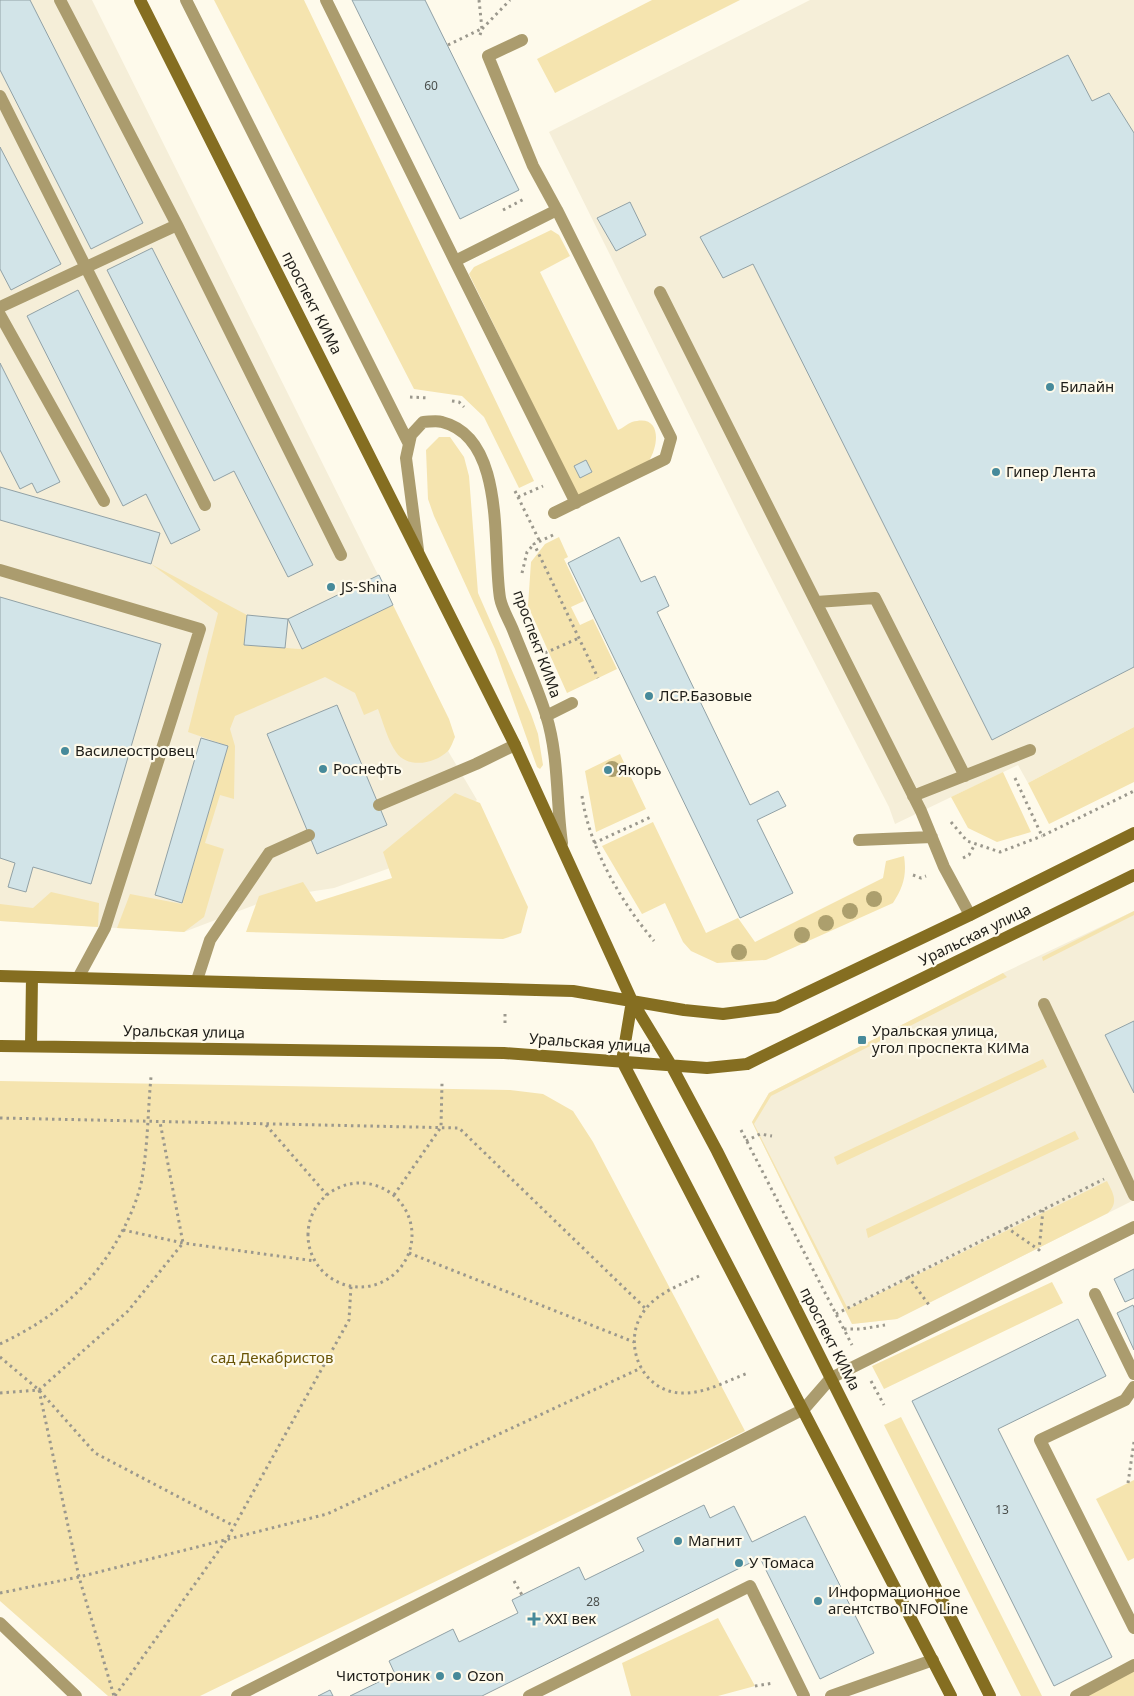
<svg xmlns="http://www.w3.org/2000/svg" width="1134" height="1696" font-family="'Noto Sans',sans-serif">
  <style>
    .built { fill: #f5eed8 }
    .green { fill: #f5e4af }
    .building { fill: #d2e4e8; stroke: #91a1a6 }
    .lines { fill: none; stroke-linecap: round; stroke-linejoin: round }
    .path { stroke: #9b988d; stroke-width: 3; stroke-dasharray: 2.5 4; stroke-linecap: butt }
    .lane { stroke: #ab9c6e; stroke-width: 12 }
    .street { stroke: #ab9c6e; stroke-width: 12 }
    .secondary { stroke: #856e21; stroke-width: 12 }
    .tree { fill: #ac9f6d }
    .poi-dot { fill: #478a9a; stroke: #fefaeb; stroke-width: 2 }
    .labels { text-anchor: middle; stroke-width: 4.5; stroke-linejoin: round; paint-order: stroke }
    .number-label { font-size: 12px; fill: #4b4f4c }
    .street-label { font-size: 15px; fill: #1e1d18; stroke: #fefaeb }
    .poi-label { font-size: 15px; fill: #1e1d18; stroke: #fefaeb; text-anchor: start }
    .park-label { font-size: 15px; fill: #695406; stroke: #fefaeb }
  </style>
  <rect width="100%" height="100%" fill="#fefaeb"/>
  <path class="built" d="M0 0H92L393 605 302 649 254 646 399 668 477 800 390 868 334 888 276 897 184 932 0 921Z
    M810 0H1134V727L1028 783 1018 765 895 824 889 807 747 531 549 132Z
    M1134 911V1200L897 1319 852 1324 752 1122 769 1093 1003 973Z"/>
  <path class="green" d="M214 0H304L534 481 519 488 484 417 462 396 414 389Z
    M652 0H740L555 93 537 59Z
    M551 230 559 235 570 256 540 272 618 430C623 428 627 424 632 422 662 413 659 445 649 461L579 499 469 274 474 267Z
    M439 437H450L464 457 469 476 478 593 531 714 538 734 543 765 540 769 537 767 495 649 434 516 428 499 426 450Z
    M559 537 568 557 564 559 584 601 571 607 580 625 593 619 617 669 567 693 528 606 531 562 545 544Z
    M151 564 247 615 244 645 302 649 393 605 449 719 455 737C453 741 451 748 448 751 435 764 407 769 396 752 388 741 383 722 378 709L364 715 355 693 325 677 235 716 230 729 235 746 234 799 220 795 205 843 224 849 204 917 184 932 117 928 130 894 182 904 228 746 188 732 218 613Z
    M1134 727V782L1049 824 1028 783Z
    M620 754 646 809 596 832 585 771Z
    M1003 772 1031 832 997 842 968 828 951 797Z
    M455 793 480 803 528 907 521 933 503 939 246 932 259 896 303 882 316 902 392 878 383 852Z
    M653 822 706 933 738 918 755 942 883 878 886 861 904 856C907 876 903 887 893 903L766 960 717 963 691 951 683 942 665 903 642 914 602 846Z
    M51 892 99 903 98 927 0 921V904L33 908Z
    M1134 911V915L1043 961 1042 957Z
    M1003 973 1007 977 771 1096 754 1124 848 1309 1107 1181C1113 1193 1119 1202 1108 1213L897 1319 852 1324 752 1122 769 1093Z
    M1043 1059 1047 1067 837 1165 834 1157Z
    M0 1081 510 1090 543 1094 573 1111 593 1142 745 1431 200 1696H108L0 1601Z
    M1075 1131 1079 1139 868 1238 866 1229Z
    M1052 1282 1063 1303 884 1389 872 1366Z
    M901 1417 1042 1696H1021L884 1425Z
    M1134 1480V1558L1128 1561 1096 1499Z
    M718 1618 755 1686 718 1696H631L622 1663Z
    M1134 1671V1696H1085Z"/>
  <path class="building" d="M0 0H30L143 223 91 249 0 70Z
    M352 0H425L519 190 460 219Z
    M1068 55 1092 101 1109 93 1134 133V667L992 740 753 264 723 278 700 237Z
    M0 147 61 264 11 290 0 269Z
    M630 202 646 235 616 251 597 218Z
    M152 248 313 565 288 577 234 471 214 481 107 270Z
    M78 290 200 530 171 544 146 494 123 506 27 316Z
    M0 363 60 482 37 493 32 483 20 489 0 450Z
    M586 460 592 472 580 478 574 466Z
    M0 487 160 533 151 564 0 520Z
    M619 537 641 582 655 576 669 606 657 612 750 805 778 791 786 806 757 820 793 893 740 918 568 563Z
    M379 575 393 605 302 649 288 619Z
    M0 597 161 644 91 884 33 867 26 892 8 887 15 863 0 858Z
    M247 615 288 619 285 648 244 645Z
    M337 705 387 825 317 854 267 734Z
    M201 738 228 746 182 903 155 895Z
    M1134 1021V1093L1105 1035Z
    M1134 1269V1298L1125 1302 1114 1279Z
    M1133 1305 1134 1308V1350L1117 1313Z
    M1078 1319 1106 1376 998 1429 1112 1657 1054 1686 912 1401Z
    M704 1505 710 1518 734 1506 752 1542 805 1516 874 1653 820 1679 760 1558 482 1696H350L395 1674 389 1661 453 1629 459 1642 518 1613 512 1600 579 1567 585 1580 644 1551 637 1538Z
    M330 1690 333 1696H318Z"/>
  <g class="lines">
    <path class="path" d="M479 0 482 29
      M480 35 482 29 510 0
      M448 45 481 29
      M503 210 526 198
      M410 397 429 398
      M452 401 459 402 464 407
      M515 491 540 542
      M518 497 543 486
      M553 535 534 544 598 678
      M522 573 527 552 534 544
      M545 653 579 638
      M1015 778 1042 836 1134 791
      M582 796C589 847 621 902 654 941
      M951 822 967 841 1000 852 1042 836
      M594 843 651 817
      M963 858 969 855 975 844
      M913 875 921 878 926 876
      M505 1023V1011
      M0 1118 459 1128 646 1309
      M266 1125 327 1195
      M741 1130 852 1345
      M746 1141 760 1134 772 1136
      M308 1235a52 52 0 1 1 104 0a52 52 0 1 1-104 0Z
      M394 1195 441 1127 442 1083
      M1006 1227 1039 1250 1043 1210
      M123 1230 183 1243 315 1261
      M409 1253 634 1342
      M699 1276C680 1285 657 1293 644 1311 620 1344 643 1396 687 1393 708 1392 729 1380 748 1373
      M908 1276 929 1305
      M836 1314 1104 1179
      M844 1329H861L885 1325
      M0 1344C57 1317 96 1283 125 1226 133 1210 141 1190 143 1172 148 1141 148 1108 151 1077
      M0 1357 39 1390 95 1453 234 1526
      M871 1381 884 1405
      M39 1390 79 1577 114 1696
      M0 1393 39 1390 128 1311 183 1243 160 1122
      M1128 1483 1134 1442
      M514 1581 522 1595
      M0 1593 79 1577 327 1514 641 1368
      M755 1686 774 1683
      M115 1696 227 1539 349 1320 351 1286"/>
    <path class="lane" d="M60 0 177 225 341 555
      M326 0 455 261
      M522 40 488 56 533 166 557 210 671 438 665 459 554 513
      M0 96 205 505
      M557 210 455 261 576 503
      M660 292 921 811 944 867 970 915
      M0 307 177 225
      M0 315 104 501
      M0 570 200 629 105 928 78 978
      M816 602 875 598 965 776
      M546 716 572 703
      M913 796 1030 750
      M379 805 476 764 515 745
      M859 840 932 837
      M197 980 210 940 269 853 309 835
      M1044 1004 1134 1195
      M1095 1294 1134 1374
      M1134 1387 1125 1400 1040 1440 1134 1628
      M0 1623 76 1696
      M237 1696 804 1409 831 1378 1134 1227
      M529 1696 750 1586 804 1696
      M831 1696 933 1660
      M1076 1696 1134 1665"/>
    <path class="street" d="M186 0 409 444
      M418 550 406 458 411 435 423 422C429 422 436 420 442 422 507 438 492 550 500 598 502 609 509 620 513 630 524 658 537 686 546 715 559 756 556 801 562 843"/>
    <path class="secondary" d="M140 0 515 745 632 1001 671 1065 717 1151 990 1696
      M0 976 573 991 684 1010 723 1014 777 1007 970 915 1134 833
      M632 1001 622 1061 951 1696
      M0 1046 504 1053 707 1068 747 1064 1134 875
      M31 1046 32 977"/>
  </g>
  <g class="tree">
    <circle cx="612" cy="769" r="8"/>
    <circle cx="874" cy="899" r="8"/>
    <circle cx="850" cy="911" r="8"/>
    <circle cx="826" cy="923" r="8"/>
    <circle cx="802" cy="935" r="8"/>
    <circle cx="739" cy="952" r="8"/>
  </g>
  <g class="poi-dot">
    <circle cx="1050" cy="387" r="5"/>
    <circle cx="996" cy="472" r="5"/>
    <circle cx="331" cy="587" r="5"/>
    <circle cx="649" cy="696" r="5"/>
    <circle cx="65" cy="751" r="5"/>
    <circle cx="323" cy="769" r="5"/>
    <circle cx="608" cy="770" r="5"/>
    <rect x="857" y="1035" width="10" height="10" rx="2.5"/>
    <circle cx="678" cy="1541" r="5"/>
    <circle cx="739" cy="1563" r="5"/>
    <circle cx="818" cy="1601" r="5"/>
    <path d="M531.5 1611.5h5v5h5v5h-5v5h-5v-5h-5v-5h5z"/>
    <circle cx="440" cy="1676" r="5"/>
    <circle cx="457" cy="1676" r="5"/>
  </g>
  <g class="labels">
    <g class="number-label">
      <text x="431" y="90">60</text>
      <text x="1002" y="1514">13</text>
      <text x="593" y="1606">28</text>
    </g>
    <g class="street-label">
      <text transform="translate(312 303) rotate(63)" y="5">проспект КИМа</text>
      <text transform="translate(537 644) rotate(70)" y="5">проспект КИМа</text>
      <text transform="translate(975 935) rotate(-26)" y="5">Уральская улица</text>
      <text transform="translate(184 1032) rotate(1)" y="5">Уральская улица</text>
      <text transform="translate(590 1043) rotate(4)" y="5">Уральская улица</text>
      <text transform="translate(830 1339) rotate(63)" y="5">проспект КИМа</text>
    </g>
    <g class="poi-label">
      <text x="1060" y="392">Билайн</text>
      <text x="1006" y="477">Гипер Лента</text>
      <text x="341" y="592">JS-Shina</text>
      <text x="659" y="701">ЛСР.Базовые</text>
      <text x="75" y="756">Василеостровец</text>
      <text x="333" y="774">Роснефть</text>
      <text x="618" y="775">Якорь</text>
      <text x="872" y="1036">Уральская улица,<tspan x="872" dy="17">угол проспекта КИМа</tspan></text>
      <text x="688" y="1546">Магнит</text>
      <text x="749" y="1568">У Томаса</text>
      <text x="828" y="1597">Информационное<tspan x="828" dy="17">агентство INFOLine</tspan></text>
      <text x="545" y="1624">XXI век</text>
      <text x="430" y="1681" text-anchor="end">Чистотроник</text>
      <text x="467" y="1681">Ozon</text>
    </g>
    <g class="park-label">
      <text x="272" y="1363">сад Декабристов</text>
    </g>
  </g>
</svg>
